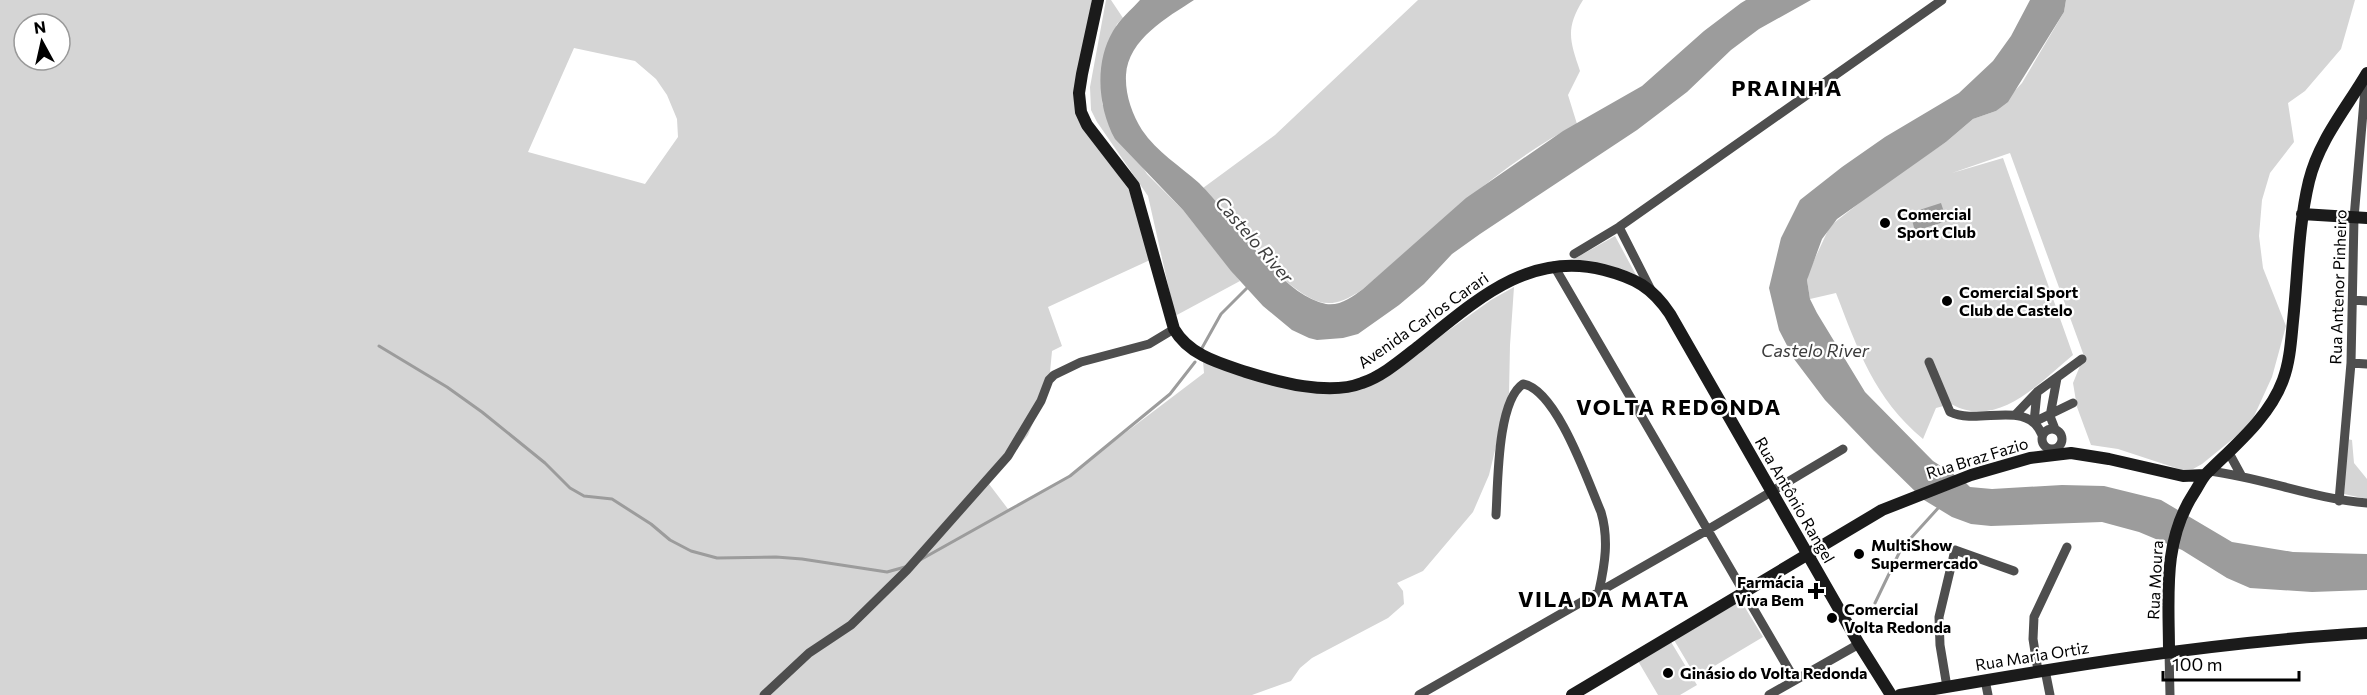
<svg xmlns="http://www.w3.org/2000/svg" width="2367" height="695" font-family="Commissioner,sans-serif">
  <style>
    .green { fill: #d5d5d5; fill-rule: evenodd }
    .water { fill: #9c9c9c }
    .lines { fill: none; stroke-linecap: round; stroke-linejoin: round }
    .stream { stroke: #9c9c9c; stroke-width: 3 }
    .street { stroke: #4e4e4e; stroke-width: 9 }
    .secondary { stroke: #1b1b1b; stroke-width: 12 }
    .poi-dot { fill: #000; stroke: #fff; stroke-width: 2 }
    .labels { text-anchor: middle; stroke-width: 4.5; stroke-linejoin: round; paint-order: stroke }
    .poi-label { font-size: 16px; font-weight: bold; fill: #000; stroke: #fff; text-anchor: start }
    .street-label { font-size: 16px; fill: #000; stroke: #fff }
    .water-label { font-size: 18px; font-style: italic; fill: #3d3d3d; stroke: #fff }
    .district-label { font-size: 22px; font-weight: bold; letter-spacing: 1.5px; fill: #000; stroke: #fff }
  </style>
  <rect width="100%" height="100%" fill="#fff"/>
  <path class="green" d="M0 0H1092L1078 73 1085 129 1129 190 1150 260 1048 307 1062 346 1052 351 1049 383 1028 435 989 484 1008 509 1059 483 1204 373 1203 361 1334 394 1417 353 1491 300 1514 287 1510 345 1509 393 1489 475 1473 512 1423 571 1397 583 1403 591 1404 604 1388 618 1312 658 1300 668 1291 681 1252 695H0ZM24 24H60V60H24ZM574 48 635 61 656 79 667 95 677 119 678 137 645 184 528 152Z
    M1106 0H1111L1123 18 1117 24 1104 56 1101 74 1102 104 1147 174 1183 210 1240 281 1175 316 1148 196 1097 122 1091 110 1090 87Z
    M1418 0H1583C1565 29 1570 41 1580 71L1568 95 1577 124C1495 167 1433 230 1363 289 1329 313 1315 304 1284 280L1203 188 1275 135Z
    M2066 0H2355L2341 49 2305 91 2288 103 2294 142 2270 173 2262 200 2259 236 2263 268 2286 326 2272 377 2250 425 2202 464 2193 469 2182 470 2118 449 2091 445 2077 407 2073 383 2084 356 2010 153 1952 173 2003 158 2073 355C2039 383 1998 430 1951 404L1936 408 1923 439C1874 398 1858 350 1836 293L1810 299 1807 280 1809 271 1830 226 1881 186 1946 142 1973 119 1996 111 2022 83 2064 12Z
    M1615 236 1636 275 1622 269 1574 259Z
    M2347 439 2352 440 2354 463 2367 479V499L2344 494Z
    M1741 601 1763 637 1696 677 1674 640Z
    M1671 642 1697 685 1680 695H1658L1638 661Z"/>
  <path class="water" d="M1140 0H1194C1168 17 1128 39 1126 75 1125 94 1132 114 1142 130 1157 152 1180 166 1199 183 1233 216 1278 294 1326 304 1341 306 1352 297 1363 289L1466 198 1563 131 1642 86 1704 31 1741 3 1746 0H1811L1759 29 1731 50 1687 92 1637 130 1480 234 1452 254 1424 284 1399 305 1358 334 1343 338 1317 340 1309 338 1292 330 1263 306 1231 271 1183 210 1115 139C1098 108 1094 63 1113 31 1120 19 1131 10 1140 0Z
    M2030 0H2066L2064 12 2008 102 1996 111 1973 119 1946 142 1837 219 1822 239 1807 280 1810 299 1817 313 1865 392 1933 461 1964 481 1970 487 1992 489 2062 485 2104 486 2161 500 2232 542 2293 552 2367 554V590L2312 592 2250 588 2227 578 2182 550 2139 532 2102 522 1991 526 1971 524 1952 517 1924 500 1874 451 1825 400 1794 359 1779 330 1769 288 1781 238 1800 200 1842 167 1885 137 1959 93 1993 61 2011 36Z
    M1941 203 1947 221 1915 231 1910 213Z"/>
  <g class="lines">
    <path class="stream" d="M379 346 447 387 482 412 545 463 570 488 584 496 612 499 651 524 670 540 691 551 717 558 776 557 802 559 887 572 905 567
      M1202 348 1221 314 1249 286
      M920 560 1070 476 1170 394 1195 362
      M1875 603 1901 549 1940 506"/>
    <path class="street" d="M1619 227 1651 290
      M1574 254 1619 227 1942 0
      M1554 266 1795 680
      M2353 300 2367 301
      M1929 362 1950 412C1979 426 2028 398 2042 435
      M2351 363 2367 364
      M2073 403 2034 422 2037 392 2082 359
      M2016 414 2037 392
      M2042 439a10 10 0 1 1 20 0a10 10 0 1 1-20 0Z
      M2055 429 2050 416 2057 378
      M2229 453 2241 475
      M2210 471C2264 478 2314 499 2367 503
      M2339 501 2351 363 2354 218 2366 77
      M1496 515C1498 484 1497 401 1523 384 1557 390 1588 482 1601 512 1609 539 1605 564 1599 591
      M2169 652 2170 695
      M2045 670 2050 695
      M2038 671 2033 639 2034 617 2067 547
      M1985 680 1988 695
      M1947 687 1940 645 1939 617 1955 550 2014 571
      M764 695 809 653 851 625 907 570 1008 456 1041 401 1049 380 1054 375 1081 362 1149 344 1174 329
      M1419 695 1709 529 1843 449
      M1769 695 1859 644"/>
    <path class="secondary" d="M1098 0 1082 74 1079 93 1081 112 1087 125 1134 186 1174 329C1189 355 1219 363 1246 372 1278 382 1329 396 1362 383 1383 376 1402 359 1419 346 1474 302 1529 250 1604 270 1635 278 1652 287 1670 314L1859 644 1891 695
      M2302 214 2367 218
      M2169 652C2169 597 2162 542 2194 493 2198 487 2201 480 2206 474 2234 446 2269 418 2283 380 2290 361 2291 341 2293 321 2298 275 2298 227 2309 181 2319 140 2346 109 2367 73
      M1572 695 1882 510 1971 475 2030 458 2071 453 2109 459 2183 476 2205 475
      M1900 695C2054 668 2210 642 2367 633"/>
  </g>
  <g class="poi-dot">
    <circle cx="1885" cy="223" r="6"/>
    <circle cx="1947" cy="301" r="6"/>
    <circle cx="1859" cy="554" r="6"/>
    <path d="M1813 582h6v6h6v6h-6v6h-6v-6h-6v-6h6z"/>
    <circle cx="1832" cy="618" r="6"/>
    <circle cx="1668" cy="673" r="6"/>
  </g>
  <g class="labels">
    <g class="poi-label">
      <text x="1897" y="220">Comercial<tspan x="1897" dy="18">Sport Club</tspan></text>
      <text x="1959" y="298">Comercial Sport<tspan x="1959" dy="18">Club de Castelo</tspan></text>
      <text x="1871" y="551">MultiShow<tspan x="1871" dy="18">Supermercado</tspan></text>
      <text x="1804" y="588" text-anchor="end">Farmácia<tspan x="1804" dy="18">Viva Bem</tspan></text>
      <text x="1844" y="615">Comercial<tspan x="1844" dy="18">Volta Redonda</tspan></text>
      <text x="1680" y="679">Ginásio do Volta Redonda</text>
    </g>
    <g class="street-label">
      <text transform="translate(2338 287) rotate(-88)" y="6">Rua Antenor Pinheiro</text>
      <text transform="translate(1423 320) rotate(-35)" y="6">Avenida Carlos Carari</text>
      <text transform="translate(1977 458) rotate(-17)" y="6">Rua Braz Fazio</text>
      <text transform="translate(1795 500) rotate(60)" y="6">Rua Antônio Rangel</text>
      <text transform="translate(2155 580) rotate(-87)" y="6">Rua Moura</text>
      <text transform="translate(2032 656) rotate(-9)" y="6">Rua Maria Ortiz</text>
    </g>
    <g class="water-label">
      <text transform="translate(1254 240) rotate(49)" y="6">Castelo River</text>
      <text x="1815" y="357">Castelo River</text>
    </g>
    <g class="district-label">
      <text x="1787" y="96">PRAINHA</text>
      <text x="1679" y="415">VOLTA REDONDA</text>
      <text x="1604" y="607">VILA DA MATA</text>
    </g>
  </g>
  <g transform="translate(42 42) rotate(352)"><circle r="28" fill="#ffffff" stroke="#999999" stroke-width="1.5"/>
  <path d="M0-4.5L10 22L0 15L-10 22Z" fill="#000000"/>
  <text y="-9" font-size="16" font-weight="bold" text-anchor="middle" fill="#000000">N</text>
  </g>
  <path d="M2163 671v9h136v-9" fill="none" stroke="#000000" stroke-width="3"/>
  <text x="2172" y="671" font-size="18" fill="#000000" stroke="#ffffff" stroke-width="4.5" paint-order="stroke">100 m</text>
</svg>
